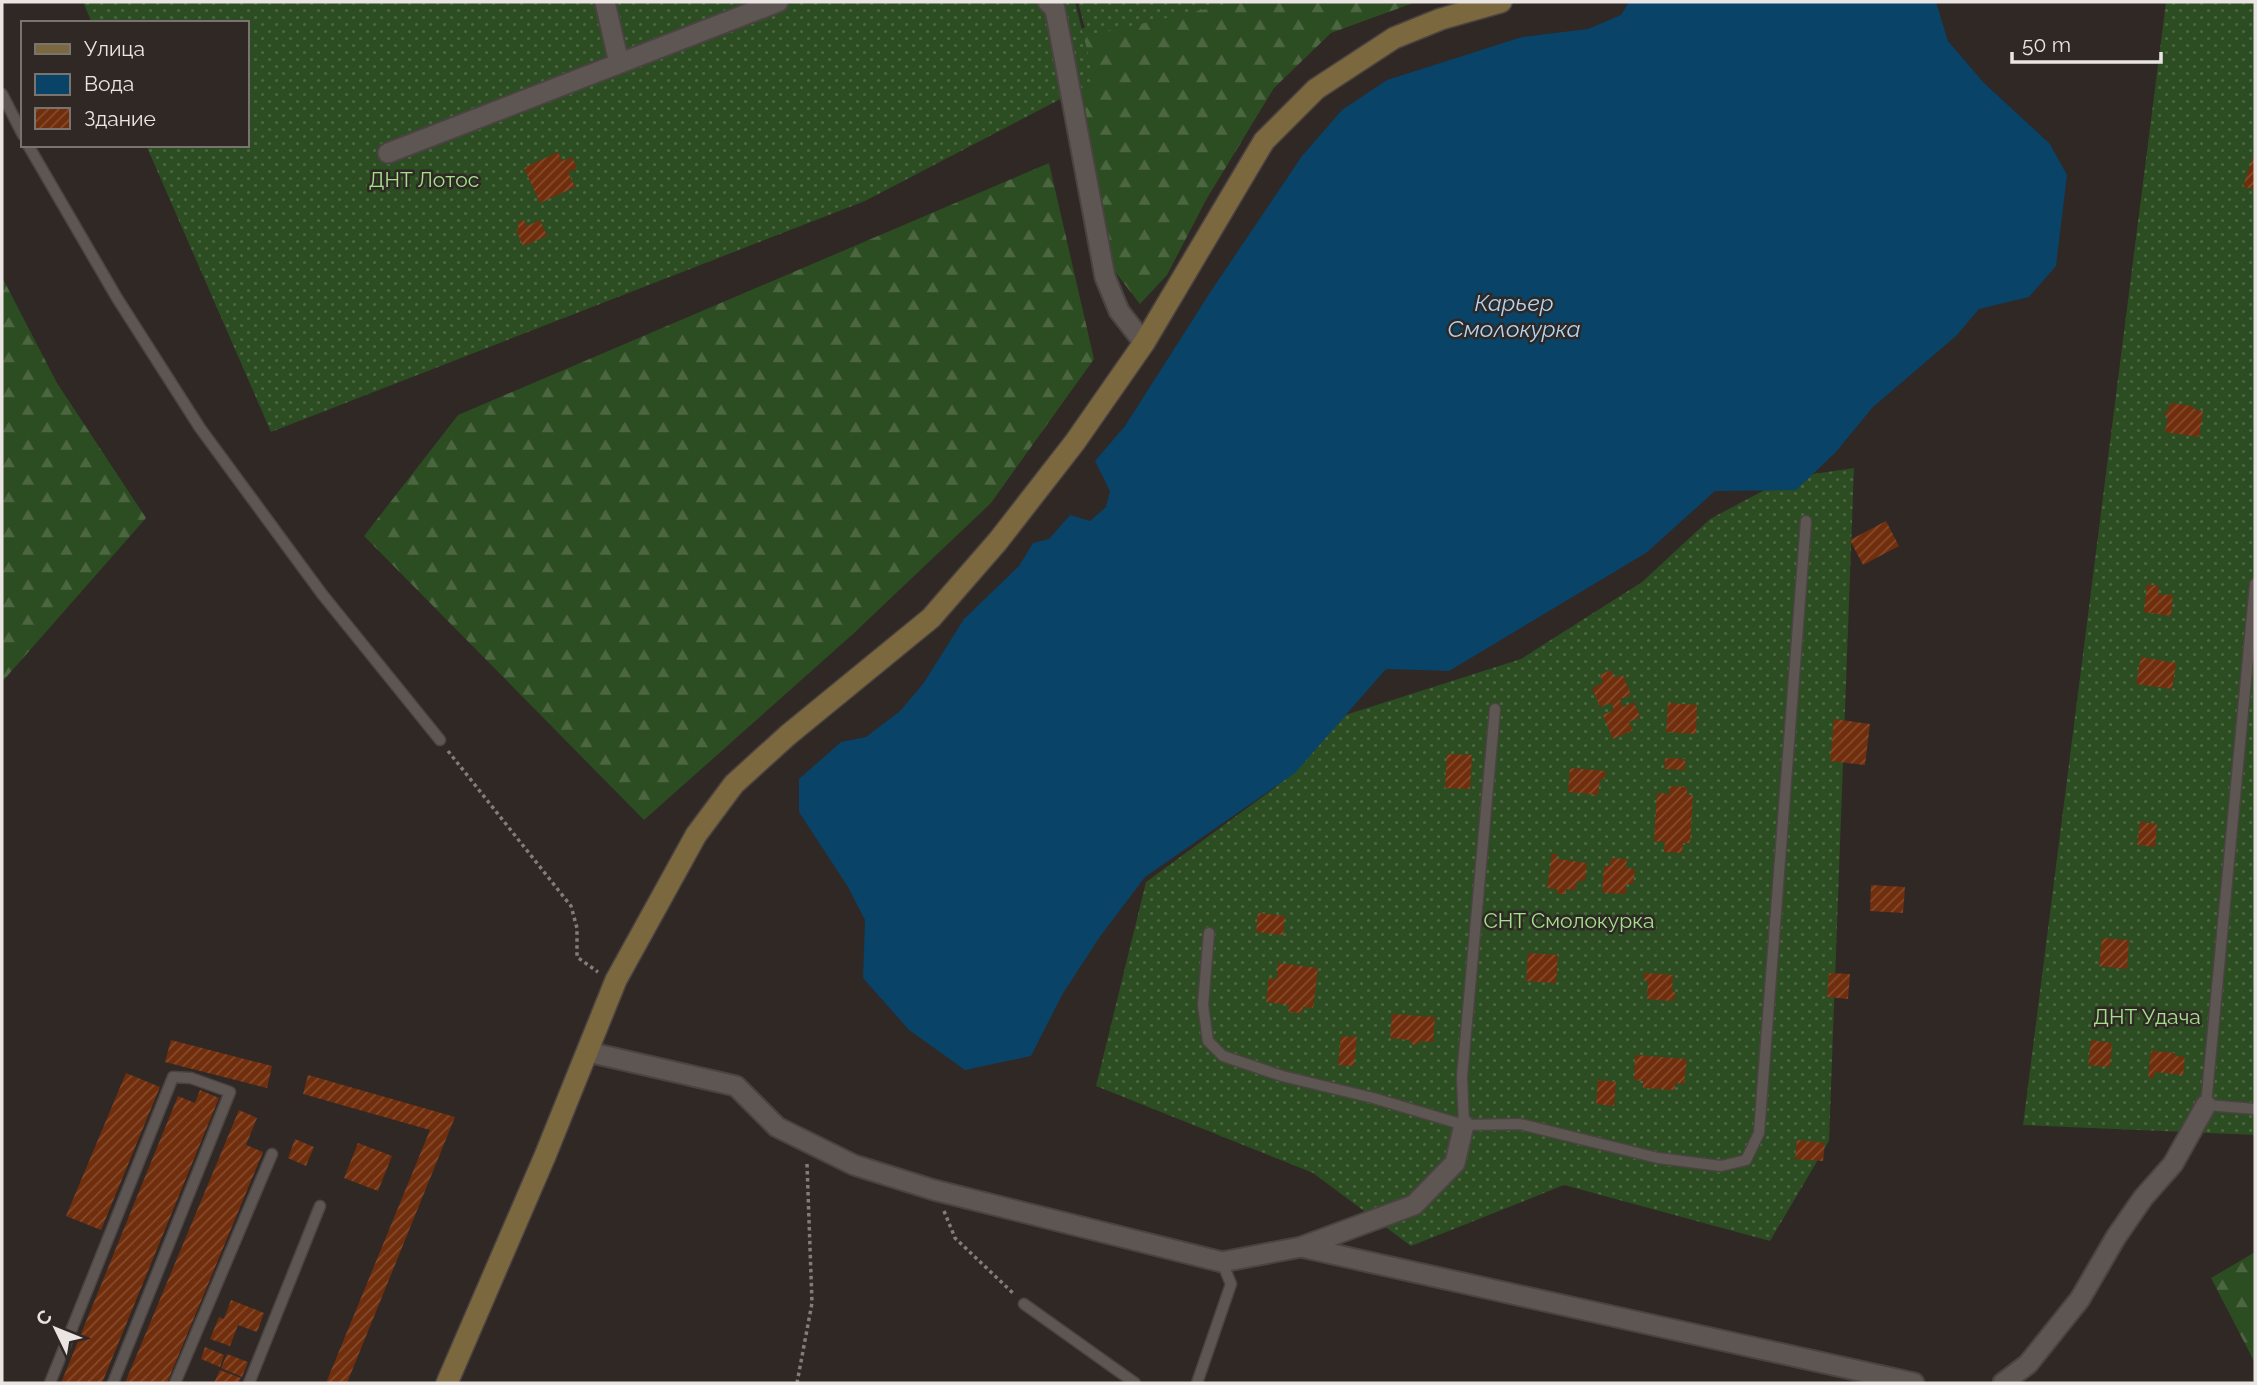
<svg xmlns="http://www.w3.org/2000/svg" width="2257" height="1385" font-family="Raleway,sans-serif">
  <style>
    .forest { fill: url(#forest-firs) }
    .garden { fill: url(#garden-dots) }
    .water { fill: #094367 }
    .building { fill: url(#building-hatch) }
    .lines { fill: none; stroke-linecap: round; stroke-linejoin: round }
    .lane-casing { stroke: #4a4341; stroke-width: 13 }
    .street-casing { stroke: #4a4341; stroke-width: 23 }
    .secondary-casing { stroke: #4a4341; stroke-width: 24 }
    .path { stroke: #837c7a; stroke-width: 3.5; stroke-dasharray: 3.5 3.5; stroke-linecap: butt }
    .lane { stroke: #5e5653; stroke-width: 10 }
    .street { stroke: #5e5653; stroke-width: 19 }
    .secondary { stroke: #7b683f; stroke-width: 21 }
    .labels { text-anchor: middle; stroke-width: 5; stroke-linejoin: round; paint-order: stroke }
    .park-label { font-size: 21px; fill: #a1e28b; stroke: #2f2825 }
    .water-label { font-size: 23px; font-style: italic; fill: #b2d4f0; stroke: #2f2825 }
  </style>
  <defs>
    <pattern id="forest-firs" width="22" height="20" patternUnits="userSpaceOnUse" patternTransform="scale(1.75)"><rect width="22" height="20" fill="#2c4c21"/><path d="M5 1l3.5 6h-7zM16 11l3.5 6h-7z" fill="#4b6641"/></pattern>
    <pattern id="garden-dots" width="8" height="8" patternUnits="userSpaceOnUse" patternTransform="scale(1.75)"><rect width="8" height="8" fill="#2c4c21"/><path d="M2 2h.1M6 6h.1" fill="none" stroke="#4b6641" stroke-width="1.8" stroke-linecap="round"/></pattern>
    <pattern id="building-hatch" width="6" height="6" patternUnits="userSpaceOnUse" patternTransform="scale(1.75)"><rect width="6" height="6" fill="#712e0c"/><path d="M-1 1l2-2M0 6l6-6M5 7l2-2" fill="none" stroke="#854c2f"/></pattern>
  </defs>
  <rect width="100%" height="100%" fill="#2f2825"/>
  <path class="forest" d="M1199 2H1416L1331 33 1274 88 1206 200 1167 275 1140 304 1106 260 1093 155 1071 31Z
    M1049 163 1094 359 991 503 853 634 644 820 364 536 458 415Z
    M2 277 57 383 146 518 2 682Z
    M2255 1252V1363L2211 1278Z"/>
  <path class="garden" d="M83 2H1075L1095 81 865 201 271 432 146 145H247V23H92Z
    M1078 2H1237L1087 36Z
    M2166 2H2255V1135L2023 1125Z
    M1854 468 1829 1141 1770 1241 1564 1185 1411 1246 1313 1173 1096 1086 1146 882 1277 786 1342 716 1521 659 1642 582 1710 519 1787 478Z"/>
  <path class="water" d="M1629 2H1936L1948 41 1984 83 2050 144 2067 175 2056 266 2029 297 1979 309 1956 336 1873 407 1835 453 1796 490 1715 491 1646 553 1449 671 1386 669 1295 773 1145 877 1099 938 1062 995 1031 1056 965 1070 909 1030 863 978 865 920 848 887 799 812V779L841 742 866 737 900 711 923 684 964 619 1019 566 1033 543 1049 539 1070 515 1090 521 1106 507 1110 491 1095 461 1125 426 1211 291 1302 156 1342 110 1387 80 1522 37 1588 29 1621 15Z"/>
  <path class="building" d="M558 152 562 161 572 157 577 168 568 172 575 187 540 203 524 168Z
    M2255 152V190L2243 186Z
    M524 220 527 226 540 220 547 236 523 246 516 230 519 229 517 223Z
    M2170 403 2192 406 2196 410 2203 411 2199 437 2165 432 2168 417H2165V411L2168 412Z
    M1886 521 1899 546 1863 565 1850 540Z
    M2147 584 2159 586 2158 594 2173 595 2171 616 2144 612Z
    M2141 657 2176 663 2172 689 2136 684Z
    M1611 670 1615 678 1623 675 1631 695 1620 699 1623 707 1634 702 1640 717 1629 722 1633 730 1613 739 1603 715 1614 710 1611 703 1600 707 1592 688 1603 683 1600 675Z
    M1668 703 1697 705 1696 734 1666 732Z
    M1834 719 1870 724 1865 765 1830 761Z
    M1447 754 1472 755 1470 789 1445 788Z
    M1665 758 1685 759V770L1665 769Z
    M1570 768 1605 771V779H1600L1598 795 1568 792Z
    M1670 786 1687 787V795H1693L1690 843H1683L1682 853 1664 852 1665 842 1654 841 1657 793 1669 794Z
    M2140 822 2157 824 2155 847 2137 845Z
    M1552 854H1557V859L1587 863 1585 881H1577L1576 890 1566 889 1565 894H1557V889L1547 888Z
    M1611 858 1627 859 1626 868 1635 869 1633 884H1627L1625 894 1605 893 1602 890 1604 866H1610Z
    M1871 885 1905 887 1903 913 1870 911Z
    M1258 913 1285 916 1283 935 1256 932Z
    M2102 938 2129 940 2127 969 2099 966Z
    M1528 953 1558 955 1556 983 1526 981Z
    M1278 963 1318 968 1313 1008 1303 1007 1302 1013 1288 1012 1289 1005 1266 1002 1269 978 1277 979Z
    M1644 973 1673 975 1672 990 1675 992V998L1671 1001 1647 999 1648 981H1644Z
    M1829 973 1850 974 1848 999 1827 997Z
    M1392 1014 1435 1017 1433 1042 1420 1041 1416 1045H1413L1409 1040 1390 1038Z
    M1341 1036 1357 1037 1354 1066 1338 1065Z
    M171 1040 272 1066 267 1088 165 1062Z
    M2091 1040 2112 1043 2110 1067 2088 1065Z
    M2151 1051 2175 1053V1056L2185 1057 2183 1075 2155 1072 2154 1078 2148 1077Z
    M1635 1055 1687 1059 1684 1084 1675 1083V1090L1643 1088V1081L1634 1080Z
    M126 1073 160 1087 101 1230 66 1216Z
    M308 1075 455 1117 347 1383H326L430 1130 303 1094Z
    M1598 1080 1616 1082 1614 1106 1596 1104Z
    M200 1090 219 1098 102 1383H61L178 1096 195 1103Z
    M239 1110 257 1118 246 1145 263 1152 167 1383H125Z
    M295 1139 314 1147 306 1166 288 1158Z
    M1797 1140 1825 1143 1823 1161 1795 1159Z
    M358 1143 392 1156 378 1191 344 1178Z
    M231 1300 264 1313 257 1332 238 1325 230 1346 210 1339 219 1317 224 1319Z
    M205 1347 224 1355 220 1367 201 1359Z
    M227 1354 248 1362 242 1377 221 1368Z
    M220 1370 241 1378 238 1383H214Z"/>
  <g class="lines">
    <defs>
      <path id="lane" d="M2 94 23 135
        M28 145 117 298 200 428 322 594 440 740
        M2255 584 2206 1105 2255 1109
        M1209 933 1203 1005 1208 1041 1223 1056 1282 1076 1373 1098 1464 1125 1520 1124 1658 1158 1721 1166 1746 1160 1759 1133 1806 521
        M1464 1125 1462 1077 1495 709
        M1024 1304 1135 1383
        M50 1383 173 1077 191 1078 230 1092 113 1383
        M175 1383 272 1154
        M249 1383 320 1206
        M1197 1383 1231 1284 1222 1262"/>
      <path id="street" d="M605 2 619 63
        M1048 2 1055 9 1105 277 1119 311 1144 343
        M388 153 778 2
        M588 1052 736 1086 777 1127 854 1165 934 1190 1222 1262 1301 1247 1414 1205 1455 1163 1464 1125
        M1301 1247 1914 1383
        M2003 1383 2028 1364 2080 1299 2116 1237 2143 1198 2173 1164 2206 1105"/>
      <path id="secondary" d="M447 1383 545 1156 616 980 696 835 734 784 788 735 931 618 998 541 1075 442 1144 343 1264 141 1316 89 1394 38 1441 19 1501 2"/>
    </defs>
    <use href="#lane" class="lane-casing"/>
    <use href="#street" class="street-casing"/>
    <use href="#secondary" class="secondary-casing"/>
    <path class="path" d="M448 751 571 906 577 928V957L598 972
      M944 1211 955 1238 1015 1295
      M797 1383 812 1303 807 1164"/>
    <use href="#lane" class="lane"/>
    <use href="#street" class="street"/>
    <use href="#secondary" class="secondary"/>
  </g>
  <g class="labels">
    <g class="park-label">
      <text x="424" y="187">ДНТ Лотос</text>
      <text x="1569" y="928">СНТ Смолокурка</text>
      <text x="2147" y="1024">ДНТ Удача</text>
    </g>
    <g class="water-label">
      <text x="1514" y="311">Карьер<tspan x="1514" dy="26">Смолокурка</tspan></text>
    </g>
  </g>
  <rect width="2257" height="1385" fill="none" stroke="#eae5e3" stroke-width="7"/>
  <rect x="21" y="21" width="228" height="126" fill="#2f2825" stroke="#7a7471" stroke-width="2"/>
  <rect x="35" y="44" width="35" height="10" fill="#7b683f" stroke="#7a7471" stroke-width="2"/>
  <text x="84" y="56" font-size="21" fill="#eae5e3">Улица</text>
  <rect x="35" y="74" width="35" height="21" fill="#094367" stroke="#7a7471" stroke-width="2"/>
  <text x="84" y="91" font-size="21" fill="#eae5e3">Вода</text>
  <rect x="35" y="108" width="35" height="21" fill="url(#building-hatch)" stroke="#7a7471" stroke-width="2"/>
  <text x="84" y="126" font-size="21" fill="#eae5e3">Здание</text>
  <g transform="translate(56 1329) rotate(313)" stroke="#2f2825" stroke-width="5" paint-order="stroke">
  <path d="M0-5L12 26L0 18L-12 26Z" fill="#eae5e3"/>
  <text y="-10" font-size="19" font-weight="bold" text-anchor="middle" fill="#eae5e3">С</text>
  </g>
  <path d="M2012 52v10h149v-10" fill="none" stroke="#eae5e3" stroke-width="3.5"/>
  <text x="2022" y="52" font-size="21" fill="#eae5e3" stroke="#2f2825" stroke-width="5" paint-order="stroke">50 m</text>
</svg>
